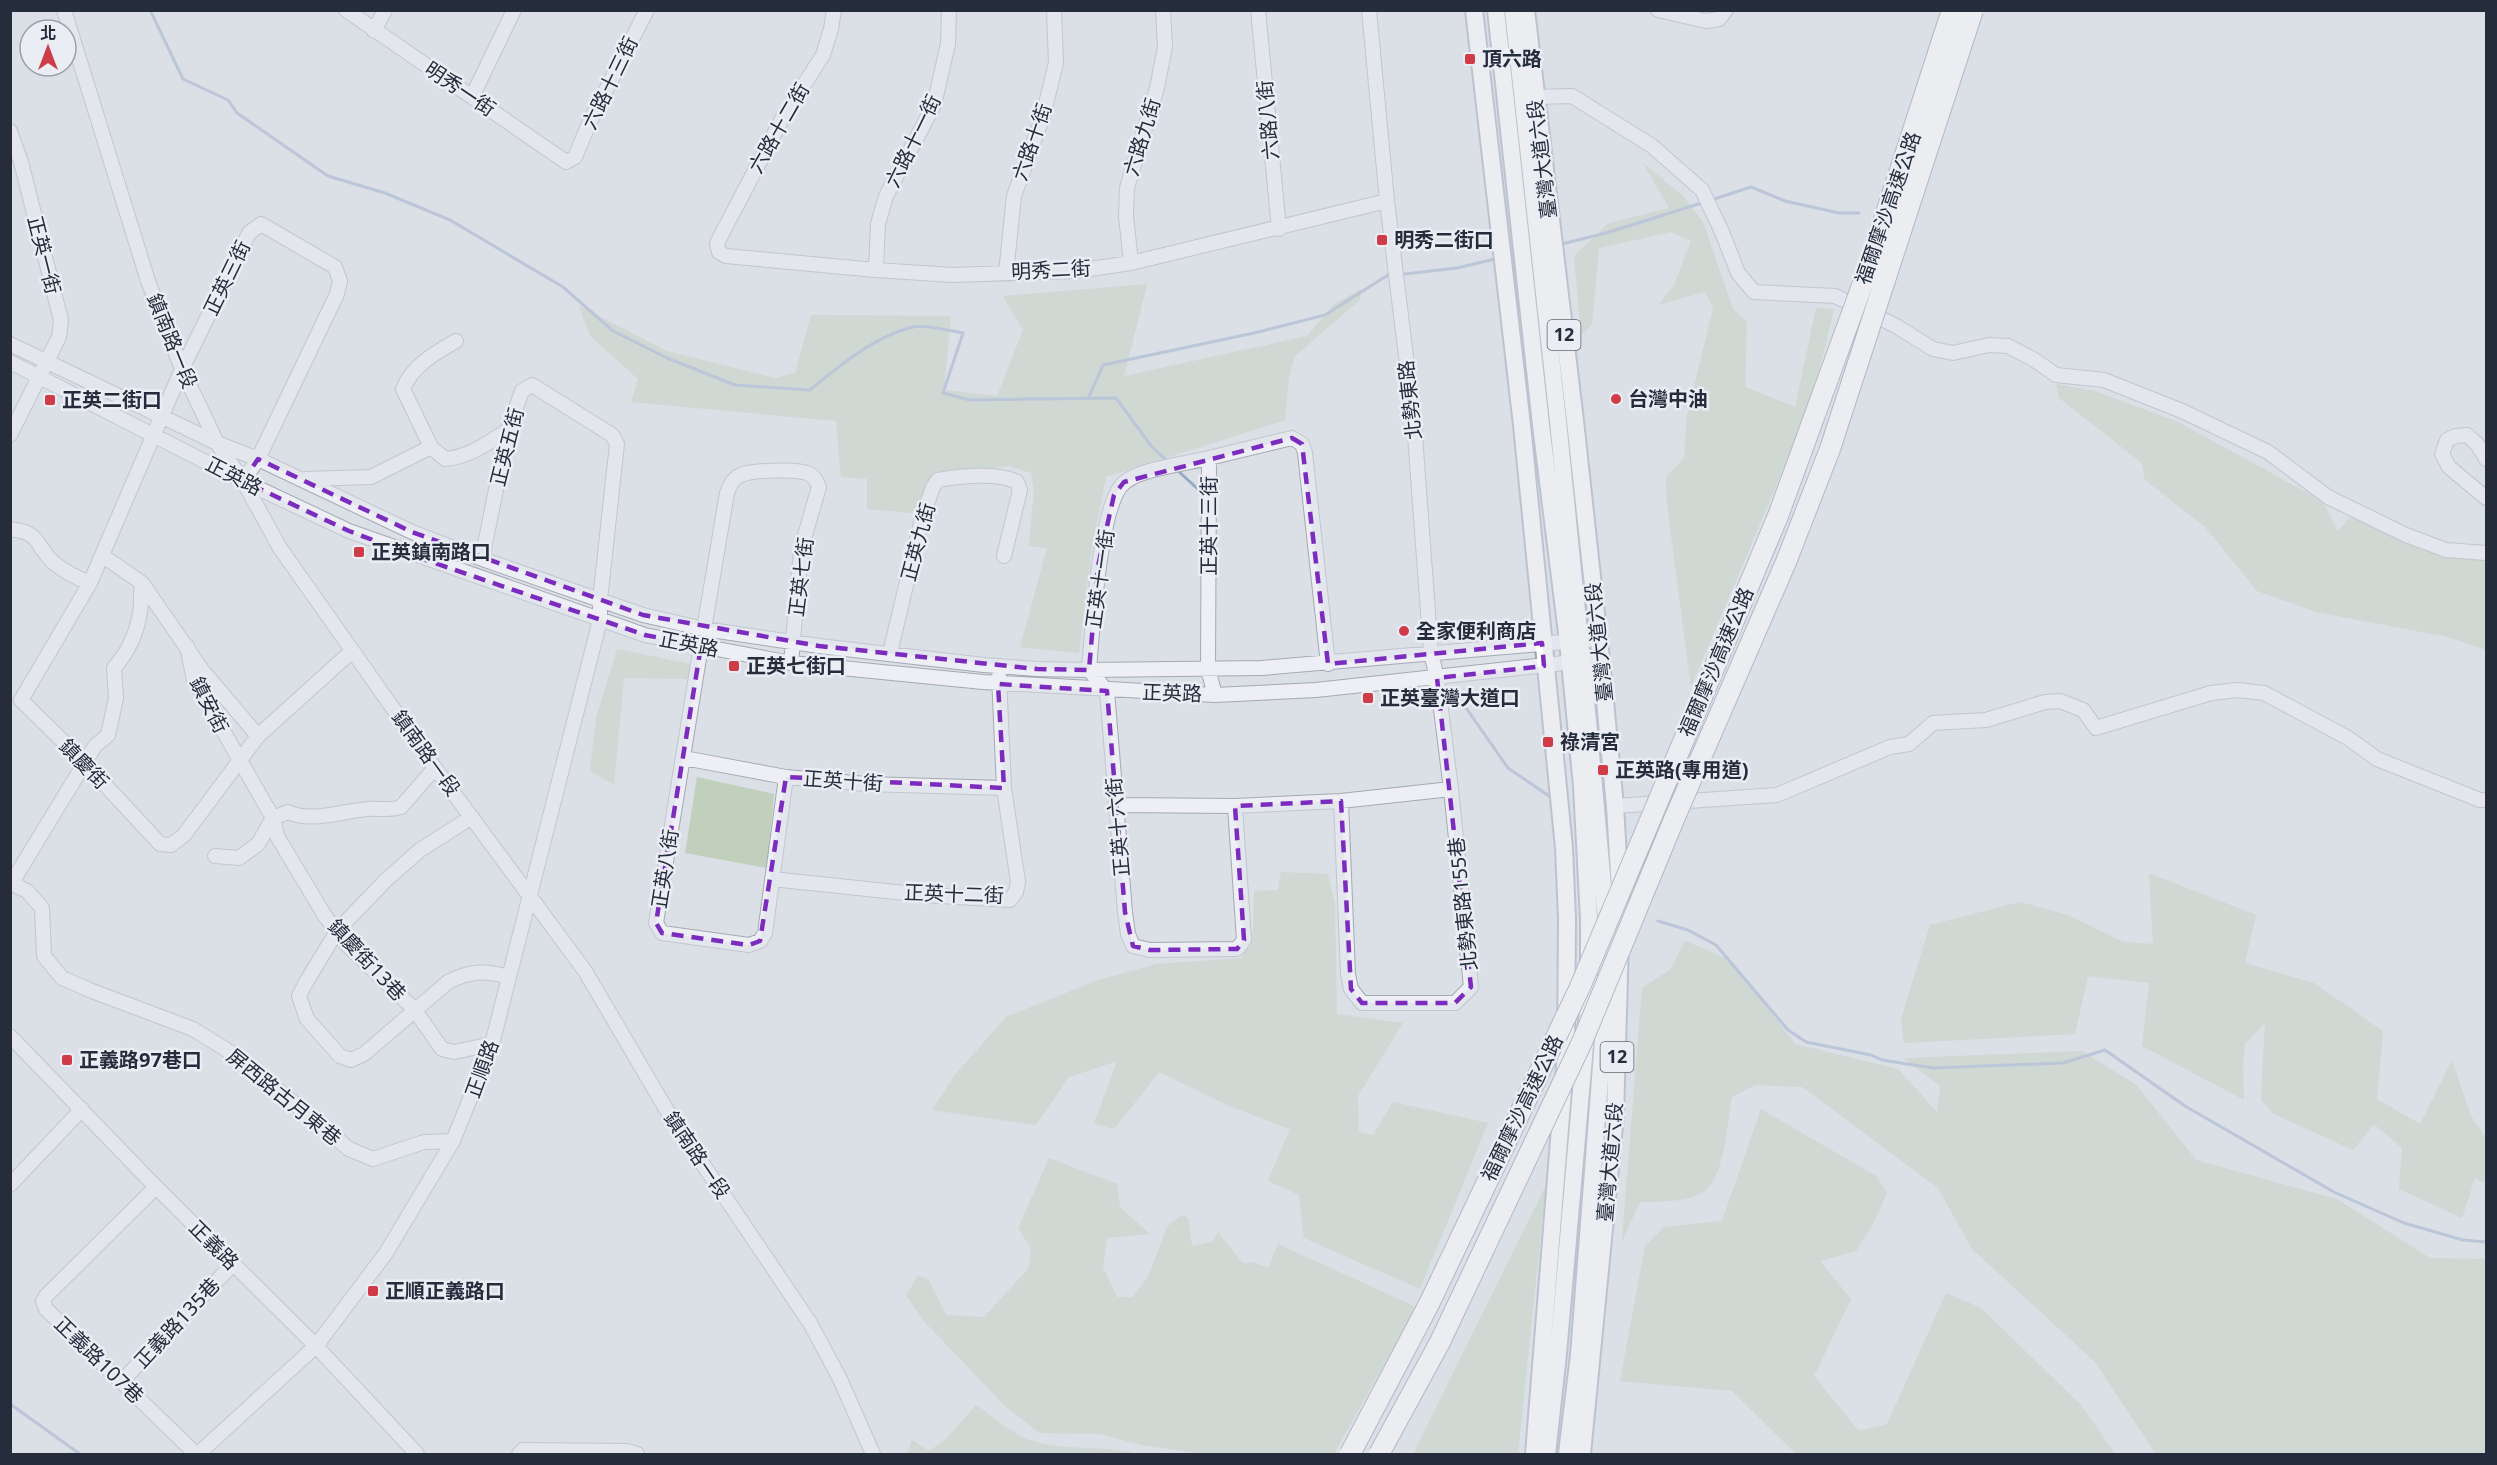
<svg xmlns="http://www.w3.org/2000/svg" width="2497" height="1465" font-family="'Noto Sans','Noto Sans TC',sans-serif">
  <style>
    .green { fill: #c0d0bc }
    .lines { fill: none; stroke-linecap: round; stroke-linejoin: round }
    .stream { stroke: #95aac7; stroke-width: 3 }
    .minor-casing { stroke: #a4a9b3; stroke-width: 16 }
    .major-casing { stroke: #9aa2b1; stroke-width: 20 }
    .minor { stroke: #eeeff4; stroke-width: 14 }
    .major { stroke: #fff; stroke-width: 16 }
    .highway-bridge-casing { stroke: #828b9c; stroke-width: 22; stroke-linecap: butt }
    .highway-bridge { stroke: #fff; stroke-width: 20 }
    .marked { fill: none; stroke: #7b2cbf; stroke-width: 4.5; stroke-dasharray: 12 8; stroke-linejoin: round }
    .poi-dot { fill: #cf3c48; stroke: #eaedf4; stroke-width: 2 }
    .labels { text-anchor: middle; stroke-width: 5; stroke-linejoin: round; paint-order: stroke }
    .shield { fill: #eaedf4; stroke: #606673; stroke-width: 1.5 }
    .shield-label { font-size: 18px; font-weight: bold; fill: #252c3c }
    .poi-label { font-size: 20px; font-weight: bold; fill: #252c3c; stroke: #eaedf4; text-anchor: start }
    .street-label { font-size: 20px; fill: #252c3c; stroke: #eaedf4 }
  </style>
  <rect width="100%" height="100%" fill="#dbdfe6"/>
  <path class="green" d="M1643 163 1682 195 1703 222 1733 309 1747 322 1745 387 1795 407 1816 308 1834 309 1812 401 1691 687 1667 505 1666 477 1684 458 1687 415 1713 308 1705 292 1658 305 1674 285 1691 241 1671 232 1599 248 1592 325 1581 335 1574 256 1609 223 1669 208Z
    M1147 284 1124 376 1307 336 1334 304 1361 289 1360 300 1295 356 1289 378 1285 420 1106 477 1092 546 1079 653 1020 647 1047 548 1029 546 1034 490 1031 473 1010 466 937 475 912 513 867 509V479L841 477 836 421 631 402 638 379 590 336 579 306 667 351 775 378 795 373 811 315 951 316 944 390 997 396 1023 330 1003 296Z
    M2056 384 2095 391 2178 422 2322 501 2338 531 2353 514 2430 547 2486 561V650L2448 637 2316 612 2257 591 2205 527 2145 480 2142 463 2059 398Z
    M617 649 691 664 688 679 624 678 614 785 590 771 596 718Z
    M697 777 774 794 767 868 685 853Z
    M1281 872 1328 874 1335 904 1337 1014 1403 1023 1358 1096 1359 1132 1373 1135 1393 1102 1488 1123 1420 1289 1304 1238 1299 1195 1268 1181 1290 1129 1229 1106 1159 1072 1114 1129 1094 1124 1117 1061 1069 1077 1036 1125 932 1110 954 1076 1006 1017 1098 980 1156 964 1242 958 1253 929 1254 891 1278 890Z
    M2149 873 2256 915 2245 963 2314 983 2383 1031 2377 1099 2420 1124 2452 1060 2471 1116 2486 1138V1183L2475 1178 2462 1218 2399 1189 2402 1148 2374 1124 2353 1150 2274 1114 2261 1100 2265 1023 2245 1044 2243 1066 2244 1100 2142 1046 2149 983 2088 976 2075 1034 1904 1043 1901 1019 1930 925 2020 902 2068 915 2123 942 2153 944Z
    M1685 941 1731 960 1795 1044 1898 1069 1937 1112 1940 1086 1903 1058 2082 1051 2136 1085 2196 1160 2337 1199 2430 1258 2486 1259V1454H2156L2095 1362 1972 1249 1938 1188 1802 1087 1756 1085 1732 1097C1727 1123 1725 1174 1705 1191 1692 1202 1657 1202 1640 1202L1622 1241 1642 988 1671 969Z
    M1761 1109 1876 1176 1887 1193 1872 1226 1856 1251 1820 1261 1851 1299 1814 1376 1859 1431 1887 1424 1946 1293 1981 1308 2081 1405 2115 1454H1796L1732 1391 1620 1381 1645 1246 1664 1227 1722 1221Z
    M1049 1158 1117 1184 1120 1207 1150 1234 1107 1238 1103 1267 1117 1297H1133L1148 1277 1167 1227 1181 1215 1188 1218 1192 1246 1212 1242 1218 1232 1243 1263 1253 1262 1268 1268 1278 1244 1416 1307 1334 1454H1203L1142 1445 1100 1434 1039 1433 1005 1406 922 1319 906 1295 918 1276 928 1279 946 1315 984 1317 1029 1268 1031 1248 1018 1228Z
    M1546 1185 1518 1454H1413Z
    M976 1405C991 1415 1015 1436 1032 1441 1067 1451 1104 1445 1139 1454H907L912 1440 929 1451 945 1440Z"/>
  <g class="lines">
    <path class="stream" d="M150 10 183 79 228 100 237 113 328 176 385 193 450 220 563 287 613 331 667 358 735 385 810 390C839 366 875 336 913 327 924 324 951 331 963 333L943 393 970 400 1116 398 1152 447 1167 461
      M1711 200 1751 187 1785 201 1839 213H1859
      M1562 244 1606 233 1705 202
      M1405 274 1457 268 1495 259
      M1088 399 1103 365 1254 333 1325 315 1388 275
      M1177 470 1200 491
      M1464 705 1508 768 1549 796
      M1658 921 1688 930 1716 945 1788 1030 1806 1042 1871 1055 1882 1060 1933 1068 2063 1063 2105 1050 2185 1106 2334 1192 2404 1223 2463 1240 2486 1242
      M10 1404 80 1454"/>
    <defs>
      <path id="minor" d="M64 10 148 281 182 369 217 443 243 481 280 548 435 768 585 971 669 1114 810 1323 840 1379 873 1454
        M346 10 566 162 575 157 590 121 647 10
        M834 10 831 29 823 55 782 119 717 243 719 252 726 256 876 270 952 275 1076 271 1131 263 1387 201
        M1258 10 1279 229
        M1658 10 1706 21 1719 19 1726 10
        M374 31 385 10
        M472 97 514 10
        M1535 97 1572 96 1652 146 1702 190 1722 232 1738 273 1754 292 1835 296 1896 326 1933 349 1953 353 1989 345 2008 346 2033 359 2056 375 2104 380 2182 411 2268 452 2328 497 2406 535 2446 550 2486 553
        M10 131 21 162 61 320 59 337 10 435
        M1131 263 1126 216 1127 188 1157 88 1165 47 1163 10
        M876 270 878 224 886 196 934 105 948 44 949 10
        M1006 273 1014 196 1043 116 1056 63 1054 10
        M456 341C435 353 412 366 403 389L431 447 445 459C469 457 488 443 508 430
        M10 344 217 443 258 459 412 532 482 559 643 615 704 629 819 646 984 665 1037 669 1089 670 1262 668 1598 639
        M10 362 243 481 349 531 645 635 701 646 791 663 983 682 1215 695 1316 690 1601 659
        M1209 458C1188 463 1141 469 1125 482 1099 501 1092 635 1089 670L1107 691 1125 912 1128 934 1133 946 1150 950 1237 949 1244 940 1235 806
        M2486 459 2477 444 2467 435 2456 436 2447 440 2442 454 2449 467 2486 498
        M306 479 371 477 431 447
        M243 481 258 459 337 294 340 281 335 267 261 224 249 233 182 369 90 583 21 700 85 763 160 844 171 845 184 835 258 736 352 651
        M10 529C42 533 34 544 53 562 65 572 76 578 90 583
        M103 556 142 583 202 670 258 736
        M704 629 727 493C730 485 733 478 741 475 751 470 796 469 807 473 813 475 817 481 819 487L801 549 791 663
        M187 646 194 680 273 818 277 836 325 916 349 947 414 1009 442 1049 454 1052 492 1044
        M701 646 656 923 662 933 749 945 760 941 765 933 786 777
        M890 653 922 518 933 487 938 480C959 476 998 472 1017 482L1020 490 1004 556
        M1215 695 1208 669 1209 458 1292 438 1302 444 1305 453 1328 664
        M684 758 786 777 866 784 1004 788
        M1341 801 1348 974 1351 989 1362 1003H1455L1471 987 1451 789 1437 678 1431 653 1414 422 1387 201 1369 10
        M1117 805 1235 806 1341 801 1451 789
        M1615 806 1777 795 1890 747 1909 744 1933 723 1986 720 2045 702 2060 701 2083 710 2096 728 2211 693 2237 690 2264 693 2348 738 2377 759 2480 800H2486
        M472 817 420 850 386 880 337 931 305 984 299 996 307 1019 340 1056 351 1060 364 1054 448 982C469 971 486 970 508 977
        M215 856 239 858 258 844 273 818 288 812C312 823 343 811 368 809 380 808 390 811 401 807L435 768
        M772 879 924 895 1010 900 1016 892 1018 882 1004 788 999 676
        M10 883 27 891 42 908 44 956 62 978 92 991 193 1029 238 1057 349 1149 373 1159 424 1142 453 1141
        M11 884 95 746 108 735 116 698 114 668C128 652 137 633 140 612 142 602 140 593 142 583
        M10 1036 156 1187 316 1346 417 1454
        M10 1185 82 1109
        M156 1187 46 1296 43 1301 46 1309 196 1454
        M122 1381 233 1264
        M198 1454 316 1346 386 1253 453 1141 492 1044 600 620V600L617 444 612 435 532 385 522 391 508 430 482 559
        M519 1454 523 1450 627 1451 637 1454"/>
      <path id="major" d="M1474 10 1522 425 1564 848 1567 919 1566 1053 1534 1454
        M1496 10 1541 425 1568 641 1582 786 1589 919V1000L1558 1354 1547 1454
        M1513 10 1558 421 1589 731 1606 919V1000L1579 1355 1567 1454
        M1526 10 1575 421 1601 659 1615 806 1621 907 1615 1116 1582 1454"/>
    </defs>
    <use href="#minor" class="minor-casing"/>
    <use href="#major" class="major-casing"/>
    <use href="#minor" class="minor"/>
    <use href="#major" class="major"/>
    <defs>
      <path id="highway-bridge" d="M1350 1454 1429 1304 1580 987 1778 516 1867 272 1952 10
        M1379 1454 1440 1342 1582 1042 1675 817 1786 562 1830 449 1973 10"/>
    </defs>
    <use href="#highway-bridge" class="highway-bridge-casing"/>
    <use href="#highway-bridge" class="highway-bridge"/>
  </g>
  <path d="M0 0H2497V1465H0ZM1292 438 1302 444 1328 664 1542 643 1544 666 1437 678 1471 987 1455 1003H1362L1351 989 1341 801 1235 806 1244 940 1237 949 1150 950 1133 946 1125 912 1107 691 998 684 1004 788 786 777 760 941 749 945 662 933 656 923 701 646 645 635 426 560 349 531 243 481 258 459 412 532 643 615 819 646 1037 669 1089 670 1098 566 1114 495 1124 482Z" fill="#dbdfe6" fill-opacity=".55" fill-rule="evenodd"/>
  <path class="marked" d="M1292 438 1302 444 1328 664 1542 643 1544 666 1437 678 1471 987 1455 1003H1362L1351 989 1341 801 1235 806 1244 940 1237 949 1150 950 1133 946 1125 912 1107 691 998 684 1004 788 786 777 760 941 749 945 662 933 656 923 701 646 645 635 426 560 349 531 243 481 258 459 412 532 643 615 819 646 1037 669 1089 670 1098 566 1114 495 1124 482Z"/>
  <g class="poi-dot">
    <rect x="1464" y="53" width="12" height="12" rx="3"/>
    <rect x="1376" y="234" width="12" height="12" rx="3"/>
    <circle cx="1616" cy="399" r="6"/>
    <rect x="44" y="394" width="12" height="12" rx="3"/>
    <rect x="353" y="546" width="12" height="12" rx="3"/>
    <circle cx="1404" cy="631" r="6"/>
    <rect x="728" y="660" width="12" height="12" rx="3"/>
    <rect x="1362" y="692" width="12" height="12" rx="3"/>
    <rect x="1542" y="736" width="12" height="12" rx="3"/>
    <rect x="1597" y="764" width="12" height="12" rx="3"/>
    <rect x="61" y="1054" width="12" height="12" rx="3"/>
    <rect x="367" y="1285" width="12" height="12" rx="3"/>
  </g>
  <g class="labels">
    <g class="shield">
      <rect x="1547.5" y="320" width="33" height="30" rx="4.5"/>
      <rect x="1600.5" y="1042" width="33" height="30" rx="4.5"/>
    </g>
    <g class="shield-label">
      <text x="1564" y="341">12</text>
      <text x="1617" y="1063">12</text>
    </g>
    <g class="poi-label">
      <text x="1482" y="66">頂六路</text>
      <text x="1394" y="247">明秀二街口</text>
      <text x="1628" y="406">台灣中油</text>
      <text x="62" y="407">正英二街口</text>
      <text x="371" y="559">正英鎮南路口</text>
      <text x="1416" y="638">全家便利商店</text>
      <text x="746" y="673">正英七街口</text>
      <text x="1380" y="705">正英臺灣大道口</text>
      <text x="1560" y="749">祿清宮</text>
      <text x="1615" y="777">正英路(專用道)</text>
      <text x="79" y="1067">正義路97巷口</text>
      <text x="385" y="1298">正順正義路口</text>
    </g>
    <g class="street-label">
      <text transform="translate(610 83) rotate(-64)" y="7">六路十三街</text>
      <text transform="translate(460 89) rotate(34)" y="7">明秀一街</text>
      <text transform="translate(1268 120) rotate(-95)" y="7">六路八街</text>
      <text transform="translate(779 128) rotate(-60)" y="7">六路十二街</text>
      <text transform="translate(1142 137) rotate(-73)" y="7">六路九街</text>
      <text transform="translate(913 141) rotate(-64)" y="7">六路十一街</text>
      <text transform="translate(1032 142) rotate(-71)" y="7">六路十街</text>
      <text transform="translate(1542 159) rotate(-97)" y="7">臺灣大道六段</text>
      <text transform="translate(1888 208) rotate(-71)" y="7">福爾摩沙高速公路</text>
      <text transform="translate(44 255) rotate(76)" y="7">正英一街</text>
      <text transform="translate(1051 270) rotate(-3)" y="7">明秀二街</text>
      <text transform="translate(227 278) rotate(-64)" y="7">正英三街</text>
      <text transform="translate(172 341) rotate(68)" y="7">鎮南路一段</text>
      <text transform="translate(1410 400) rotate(-96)" y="7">北勢東路</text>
      <text transform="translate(507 447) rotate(-76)" y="7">正英五街</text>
      <text transform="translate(234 476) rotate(27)" y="7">正英路</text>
      <text transform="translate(1209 526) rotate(-90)" y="7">正英十三街</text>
      <text transform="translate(918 542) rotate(-75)" y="7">正英九街</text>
      <text transform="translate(801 577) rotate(-83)" y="7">正英七街</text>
      <text transform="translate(1100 579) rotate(-82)" y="7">正英十一街</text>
      <text transform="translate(1599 642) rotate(-96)" y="7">臺灣大道六段</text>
      <text transform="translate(689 644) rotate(11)" y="7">正英路</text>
      <text transform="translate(1716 662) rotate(-67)" y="7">福爾摩沙高速公路</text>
      <text transform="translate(1172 693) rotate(2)" y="7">正英路</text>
      <text transform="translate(209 705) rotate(63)" y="7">鎮安街</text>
      <text transform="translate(426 753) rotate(54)" y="7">鎮南路一段</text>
      <text transform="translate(84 764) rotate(46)" y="7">鎮慶街</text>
      <text transform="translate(843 781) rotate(4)" y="7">正英十街</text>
      <text transform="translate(1118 827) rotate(-95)" y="7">正英十六街</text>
      <text transform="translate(665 869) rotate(-81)" y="7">正英八街</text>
      <text transform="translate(954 894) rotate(2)" y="7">正英十二街</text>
      <text transform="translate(1463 904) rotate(-96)" y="7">北勢東路155巷</text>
      <text transform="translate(367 960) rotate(47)" y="7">鎮慶街13巷</text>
      <text transform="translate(482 1069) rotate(-70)" y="7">正順路</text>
      <text transform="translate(284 1097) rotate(39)" y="7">屏西路古月東巷</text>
      <text transform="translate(1522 1108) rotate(-64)" y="7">福爾摩沙高速公路</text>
      <text transform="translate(697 1155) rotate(56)" y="7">鎮南路一段</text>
      <text transform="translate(1610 1162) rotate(-85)" y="7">臺灣大道六段</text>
      <text transform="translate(214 1245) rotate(45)" y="7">正義路</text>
      <text transform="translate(177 1323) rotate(-47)" y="7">正義路135巷</text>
      <text transform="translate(99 1360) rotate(44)" y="7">正義路107巷</text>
    </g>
  </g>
  <rect width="2497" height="1465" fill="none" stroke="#252c3c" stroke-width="24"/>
  <g transform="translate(48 48)"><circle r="28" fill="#eaedf4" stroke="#9ba0aa" stroke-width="1.5"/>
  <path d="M0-4.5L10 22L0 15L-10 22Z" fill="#cf3c48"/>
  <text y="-9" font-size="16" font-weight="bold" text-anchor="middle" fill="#252c3c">北</text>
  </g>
</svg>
